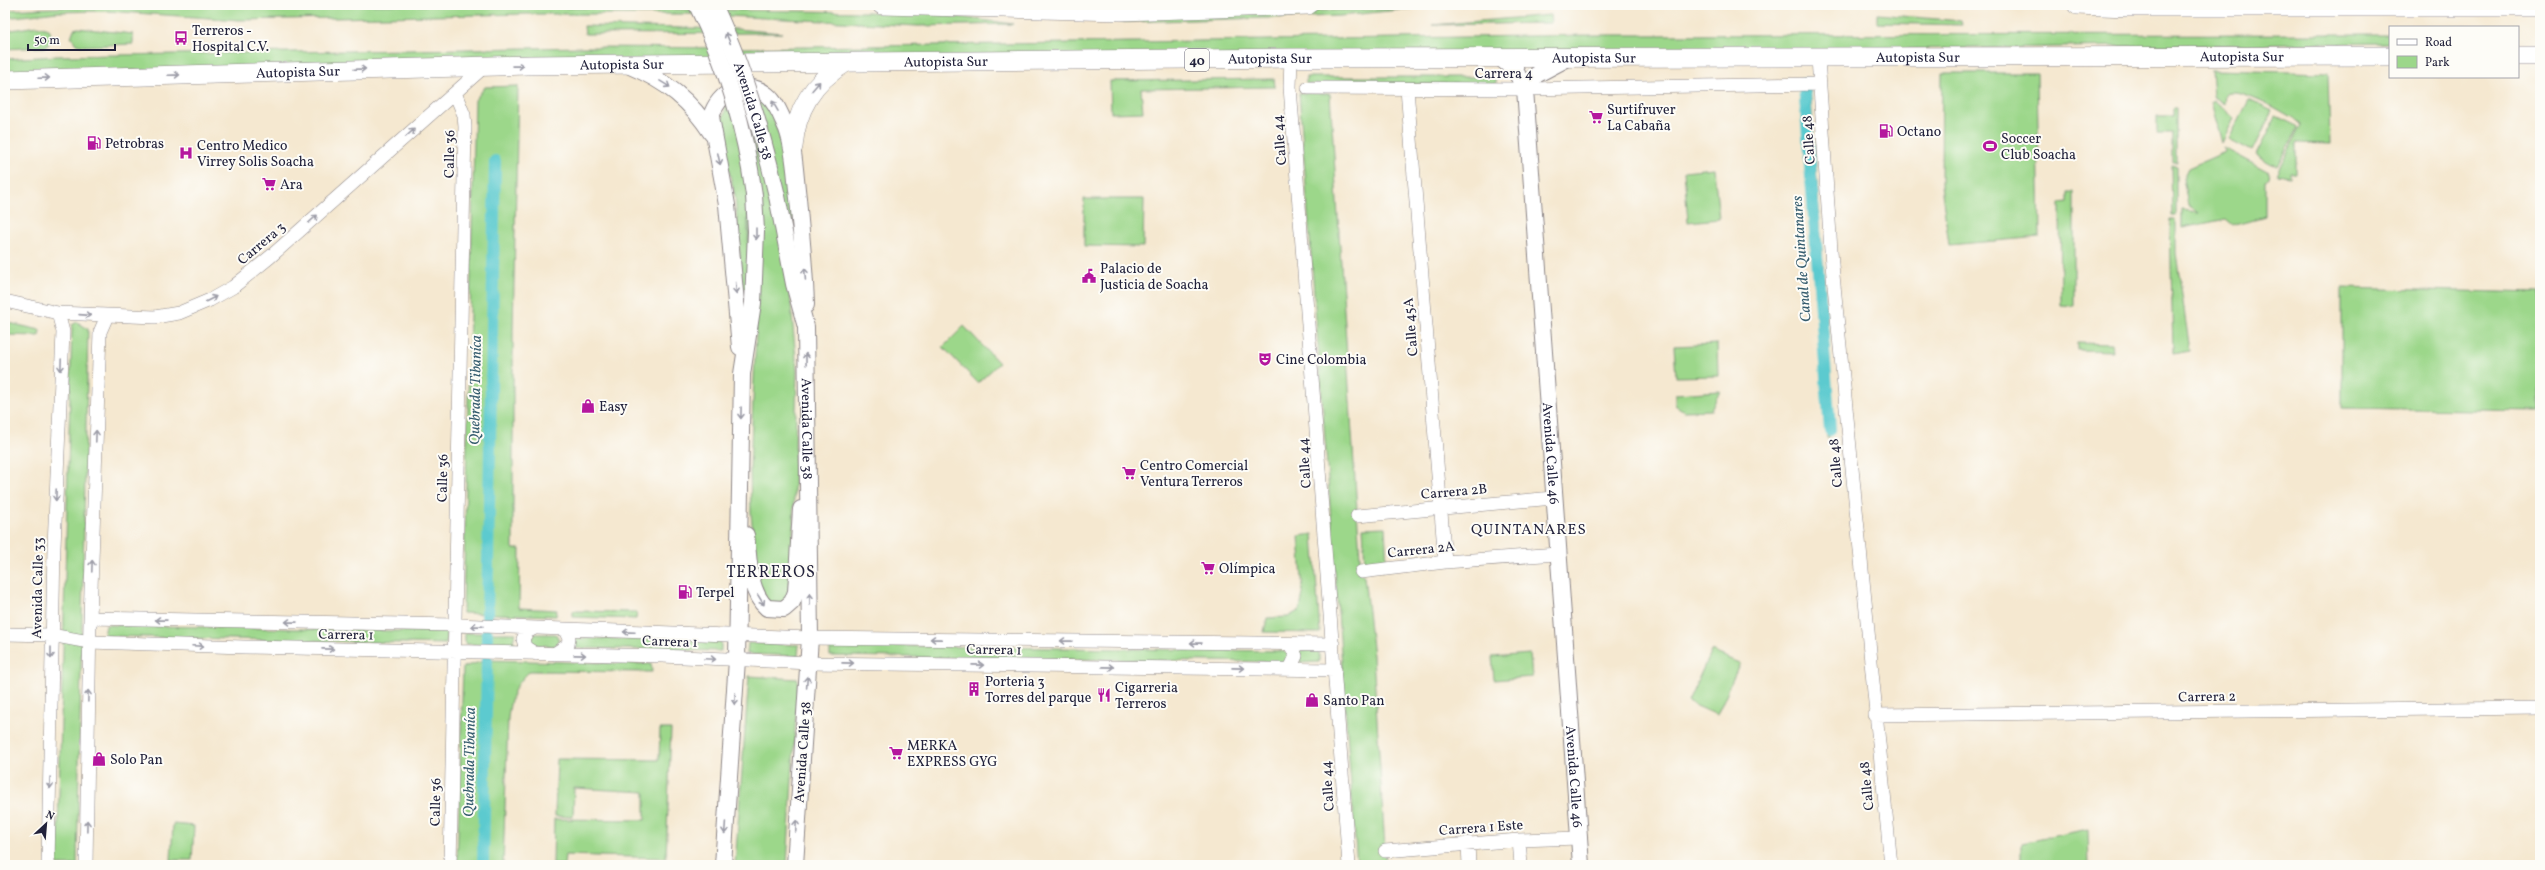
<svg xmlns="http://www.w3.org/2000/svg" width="2545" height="870" font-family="Vollkorn,serif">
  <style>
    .green { fill: #9cd78a; stroke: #5f7c62 }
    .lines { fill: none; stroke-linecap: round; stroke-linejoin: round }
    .canal { stroke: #5ccacf; stroke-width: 12 }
    .minor-casing { stroke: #8c8586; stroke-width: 14 }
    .major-casing { stroke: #8c8586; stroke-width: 18 }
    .highway-casing { stroke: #8c8586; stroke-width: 20 }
    .minor { stroke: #fff; stroke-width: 13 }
    .major { stroke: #fff; stroke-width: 16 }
    .highway { stroke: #fff; stroke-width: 19 }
    .major-bridge-casing { stroke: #8c8586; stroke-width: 18; stroke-linecap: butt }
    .major-bridge { stroke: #fff; stroke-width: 16 }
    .oneway { stroke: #9c9ca7 }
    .labels { text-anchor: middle; stroke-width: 4; stroke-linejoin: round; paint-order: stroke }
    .shield { fill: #fdfcf7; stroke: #646373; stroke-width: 1 }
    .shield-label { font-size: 13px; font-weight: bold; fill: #22223b }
    .poi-label { font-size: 14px; fill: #22223b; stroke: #fdfcf7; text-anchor: start }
    .street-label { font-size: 14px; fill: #22223b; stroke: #fdfcf7 }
    .water-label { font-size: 15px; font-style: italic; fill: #365d6f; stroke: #fdfcf7 }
    .neighbourhood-label { font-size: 15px; letter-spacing: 1px; fill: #22223b; stroke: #fdfcf7 }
    .quarter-label { font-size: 16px; letter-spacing: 1px; fill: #22223b; stroke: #fdfcf7 }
  </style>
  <rect width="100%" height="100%" fill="#fdfcf7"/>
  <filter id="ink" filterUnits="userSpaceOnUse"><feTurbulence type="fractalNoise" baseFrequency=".025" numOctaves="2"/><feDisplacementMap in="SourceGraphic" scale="8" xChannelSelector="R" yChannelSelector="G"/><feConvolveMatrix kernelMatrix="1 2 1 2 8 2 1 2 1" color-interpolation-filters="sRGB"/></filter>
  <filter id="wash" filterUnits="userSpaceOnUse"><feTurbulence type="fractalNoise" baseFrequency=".012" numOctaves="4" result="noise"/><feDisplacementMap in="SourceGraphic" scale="16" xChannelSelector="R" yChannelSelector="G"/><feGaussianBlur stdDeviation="0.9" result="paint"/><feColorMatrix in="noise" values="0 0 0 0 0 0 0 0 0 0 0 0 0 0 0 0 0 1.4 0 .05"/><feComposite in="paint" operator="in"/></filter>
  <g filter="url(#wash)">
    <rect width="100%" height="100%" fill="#f5e8d0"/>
    <path class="green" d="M122 5H393L928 13 1013 24 918 26 689 14H528L239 20 106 11 57 12 5 18V10Z
      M1418 8 1340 16 1121 22 1082 18Z
      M1877 14 1961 21 1962 25 1877 23Z
      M1550 15 1551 23 1432 25Z
      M37 26 49 29C52 36 52 43 45 47L5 49V31Z
      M584 26 736 29 782 33 585 34Z
      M78 28 133 34V44L83 46 76 44 71 37 74 29Z
      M2390 34V43L5 72V59L58 56 586 47 740 48 1595 35Z
      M2211 70 2328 73 2330 144 2296 143V172H2290V177L2276 175 2302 124C2285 115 2243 87 2225 94L2224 104 2213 96Z
      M1942 73H2037L2040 237 1949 245 1941 185Z
      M1306 77H1496V84H1306Z
      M1274 79 1275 87 1141 89 1143 112 1111 113 1110 81Z
      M1799 84H1810L1835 432 1827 438C1819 320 1808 202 1799 84Z
      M518 86 513 330V549H520L519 608 557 610 556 616 463 613 475 100 485 87Z
      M1299 93 1330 94 1361 572 1364 576 1373 656 1386 865H1357Z
      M744 96 757 98 772 114 788 163 799 271 790 293 797 371 792 574 786 599 779 604 768 602 758 580 751 514 750 468 756 334 747 195 749 266 744 305 735 196 719 130 728 101Z
      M2214 100 2234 118 2222 143 2211 102Z
      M2249 100 2272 111 2252 151 2229 139Z
      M2173 108H2176V163H2172V134H2157V116H2173Z
      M2276 116 2299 127 2277 167 2256 155Z
      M2224 148 2269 172 2268 177 2265 181V216C2253 220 2243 221 2233 225L2226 219 2182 228V210L2198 212 2188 205 2183 178 2188 168 2225 152Z
      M2171 166 2176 167V215H2172Z
      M1714 168 1719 219 1688 222 1684 171Z
      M2068 192H2074V306L2061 305 2060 203 2068 202Z
      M1084 199H1144L1143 247 1084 246Z
      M2170 219H2175L2176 224V253L2190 351 2173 354Z
      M2342 288 2540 293V411L2342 408Z
      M5 322 40 330 39 336 5 335Z
      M77 322 88 329 77 865H57L72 325Z
      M964 326 999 363 978 383 943 347Z
      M2077 343 2112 344 2113 351 2077 350Z
      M1717 344 1718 376 1676 377 1674 346Z
      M1720 391 1711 410 1684 411 1675 405V394Z
      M1385 527 1387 565 1365 566 1363 528Z
      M1313 534 1320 633 1264 632 1267 618 1288 617 1300 610 1303 593 1299 536Z
      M573 611 637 612 636 619 573 617Z
      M106 625 446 632V644L104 636Z
      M465 633H516L513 640 516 646 465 644Z
      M535 634H556L559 641 555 646 534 645 531 639Z
      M574 638 721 641V651L574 648Z
      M748 643 799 645 798 656 747 654Z
      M830 645 1282 651 1290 655 1287 662H1282L830 656Z
      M1300 650H1319V662L1300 663Z
      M1711 651 1740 663 1717 715 1688 702Z
      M1530 654 1532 677 1494 680 1492 657Z
      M487 660 651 664 652 672 530 671C513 687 511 695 508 718L503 865H457L463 667Z
      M749 676 798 679 787 865H735Z
      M660 729H671L666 858 565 855 564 865H553L554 819 645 820V792L574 788 573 817 555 816 557 759 659 760Z
      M173 824 194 826 192 860H171Z
      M2088 829 2089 865H2021V843Z"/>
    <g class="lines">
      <path class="canal" d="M1804 84 1830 430
        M487 619 495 161
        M487 646V633
        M483 865 487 660"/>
    </g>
  </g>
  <g filter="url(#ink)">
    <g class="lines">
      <defs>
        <path id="minor" d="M1291 58 1290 87 1349 865
          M1818 58 1832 265 1891 865
          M1308 88 1525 89 1820 84
          M1407 89 1445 562
          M5 301 58 313 155 317 179 313 210 300 233 287 270 257 485 66
          M1357 516 1553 498
          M1361 572 1445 562 1557 554
          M90 618 455 625 810 638 1333 644
          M535 628 527 632 523 639 525 647 536 654
          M5 634 51 635 89 642 244 647 662 656 809 663 1335 670
          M1290 644 1296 656 1290 669
          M554 654 568 645 569 638 564 629
          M1874 715 2540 708
          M1519 840 1521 865
          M1468 843 1469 865
          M1385 851 1519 840 1579 838
          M48 865 54 547 63 332 58 313
          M86 865 90 618 100 332 107 316
          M450 865 465 127 464 115 455 93"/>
        <g id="major">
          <path id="s1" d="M1500 58 1515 70 1525 89 1581 865"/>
          <path d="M630 66C666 81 691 101 712 134"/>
          <path d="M1525 89 1536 75 1568 58"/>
          <path id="s2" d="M777 196 794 284 806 327 810 638 795 865"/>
          <path d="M740 347 727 205 711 117C718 92 745 77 767 95 777 103 782 118 787 129 795 151 795 175 798 198 801 234 805 269 806 305"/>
          <path d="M746 535C749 557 748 592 767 608L784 609 792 602 796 592 801 509"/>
          <path d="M723 865 737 660 742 374 753 303 756 231 754 195"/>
        </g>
        <g id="highway">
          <path d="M882 5 1121 11 1308 5"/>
          <path d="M2077 5 2127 7H2540"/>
          <path d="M2518 56H2540"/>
          <path id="s3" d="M5 80 528 65 1291 58 2390 56"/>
          <path d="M793 147C796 109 813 82 845 63"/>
        </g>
      </defs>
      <use href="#minor" class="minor-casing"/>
      <use href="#major" class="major-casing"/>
      <use href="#highway" class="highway-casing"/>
      <use href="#minor" class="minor"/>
      <use href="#major" class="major"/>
      <use href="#highway" class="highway"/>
      <defs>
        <g id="major-bridge">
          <path d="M697 5C727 66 745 128 754 195"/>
          <path id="s4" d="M714 5C743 66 762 131 777 196"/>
        </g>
      </defs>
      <use href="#major-bridge" class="major-bridge-casing"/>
      <use href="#major-bridge" class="major-bridge"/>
    </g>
    <defs><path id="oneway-shaft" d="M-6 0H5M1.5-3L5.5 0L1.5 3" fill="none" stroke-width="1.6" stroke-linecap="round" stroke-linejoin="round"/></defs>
    <g class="oneway">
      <use href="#oneway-shaft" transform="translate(728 38) rotate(-113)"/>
      <use href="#oneway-shaft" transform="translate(518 66) rotate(-1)"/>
      <use href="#oneway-shaft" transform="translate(360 69) rotate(-2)"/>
      <use href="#oneway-shaft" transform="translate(174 75) rotate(-2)"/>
      <use href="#oneway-shaft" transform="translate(44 78) rotate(-2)"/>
      <use href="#oneway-shaft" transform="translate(665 84) rotate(32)"/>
      <use href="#oneway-shaft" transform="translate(816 86) rotate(-49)"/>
      <use href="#oneway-shaft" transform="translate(775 106) rotate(-120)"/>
      <use href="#oneway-shaft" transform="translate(410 133) rotate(-42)"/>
      <use href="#oneway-shaft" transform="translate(719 159) rotate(78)"/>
      <use href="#oneway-shaft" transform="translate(313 219) rotate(-42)"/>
      <use href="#oneway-shaft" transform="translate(756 234) rotate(90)"/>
      <use href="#oneway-shaft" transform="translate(805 274) rotate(-94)"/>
      <use href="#oneway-shaft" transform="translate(736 288) rotate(86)"/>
      <use href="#oneway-shaft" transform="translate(211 299) rotate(-27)"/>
      <use href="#oneway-shaft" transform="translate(85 315) rotate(4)"/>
      <use href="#oneway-shaft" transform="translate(806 359) rotate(-91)"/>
      <use href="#oneway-shaft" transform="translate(61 365) rotate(92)"/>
      <use href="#oneway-shaft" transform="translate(741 413) rotate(91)"/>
      <use href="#oneway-shaft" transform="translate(96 436) rotate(-88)"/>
      <use href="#oneway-shaft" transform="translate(56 495) rotate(92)"/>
      <use href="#oneway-shaft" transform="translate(92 566) rotate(-88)"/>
      <use href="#oneway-shaft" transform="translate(810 599) rotate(-91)"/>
      <use href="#oneway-shaft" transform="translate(761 600) rotate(58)"/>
      <use href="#oneway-shaft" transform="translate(161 620) rotate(-179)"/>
      <use href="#oneway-shaft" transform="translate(291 622) rotate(-179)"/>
      <use href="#oneway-shaft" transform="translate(477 626) rotate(-178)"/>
      <use href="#oneway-shaft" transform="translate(629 632) rotate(-178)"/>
      <use href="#oneway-shaft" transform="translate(936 639) rotate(-179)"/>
      <use href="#oneway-shaft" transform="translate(1066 641) rotate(-179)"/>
      <use href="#oneway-shaft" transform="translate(1196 643) rotate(-179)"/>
      <use href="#oneway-shaft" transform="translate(198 646) rotate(2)"/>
      <use href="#oneway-shaft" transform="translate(328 649) rotate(1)"/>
      <use href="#oneway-shaft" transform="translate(51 653) rotate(90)"/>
      <use href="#oneway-shaft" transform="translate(580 655) rotate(1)"/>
      <use href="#oneway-shaft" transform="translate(710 659) rotate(3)"/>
      <use href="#oneway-shaft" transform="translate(848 663) rotate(1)"/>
      <use href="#oneway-shaft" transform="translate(978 665) rotate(1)"/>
      <use href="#oneway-shaft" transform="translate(1108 667) rotate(1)"/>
      <use href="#oneway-shaft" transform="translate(1238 668) rotate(1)"/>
      <use href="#oneway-shaft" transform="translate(807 682) rotate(-86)"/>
      <use href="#oneway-shaft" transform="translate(88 696) rotate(-89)"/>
      <use href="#oneway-shaft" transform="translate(735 699) rotate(94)"/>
      <use href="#oneway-shaft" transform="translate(50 783) rotate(91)"/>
      <use href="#oneway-shaft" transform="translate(87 826) rotate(-89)"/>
      <use href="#oneway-shaft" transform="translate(796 826) rotate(-87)"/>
      <use href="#oneway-shaft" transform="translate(725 828) rotate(94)"/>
    </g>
  </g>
  <defs>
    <symbol id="bus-bare" viewBox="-9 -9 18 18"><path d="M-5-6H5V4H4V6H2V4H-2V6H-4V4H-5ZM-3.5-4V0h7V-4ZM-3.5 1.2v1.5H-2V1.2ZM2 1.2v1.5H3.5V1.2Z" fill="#b5179e" stroke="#fdfcf7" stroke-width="2.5" paint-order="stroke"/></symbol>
    <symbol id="supermarket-bare" viewBox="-9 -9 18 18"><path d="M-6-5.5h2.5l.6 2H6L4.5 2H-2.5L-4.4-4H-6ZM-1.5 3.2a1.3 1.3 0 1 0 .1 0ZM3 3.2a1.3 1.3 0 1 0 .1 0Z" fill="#b5179e" stroke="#fdfcf7" stroke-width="2.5" paint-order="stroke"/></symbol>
    <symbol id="fuel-bare" viewBox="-9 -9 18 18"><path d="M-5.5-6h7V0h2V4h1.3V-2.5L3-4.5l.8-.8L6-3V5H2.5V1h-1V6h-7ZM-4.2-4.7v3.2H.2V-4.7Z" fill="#b5179e" stroke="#fdfcf7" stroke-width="2.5" paint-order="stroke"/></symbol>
    <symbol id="stadium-bare" viewBox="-9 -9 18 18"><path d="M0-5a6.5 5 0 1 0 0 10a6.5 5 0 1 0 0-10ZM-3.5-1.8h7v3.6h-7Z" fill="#b5179e" stroke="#fdfcf7" stroke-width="2.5" paint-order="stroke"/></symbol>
    <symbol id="hospital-bare" viewBox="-9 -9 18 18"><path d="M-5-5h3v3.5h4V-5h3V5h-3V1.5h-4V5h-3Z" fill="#b5179e" stroke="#fdfcf7" stroke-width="2.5" paint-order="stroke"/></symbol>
    <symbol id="civic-bare" viewBox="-9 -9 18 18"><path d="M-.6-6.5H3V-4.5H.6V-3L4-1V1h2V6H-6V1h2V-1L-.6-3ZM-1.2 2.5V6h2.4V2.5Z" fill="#b5179e" stroke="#fdfcf7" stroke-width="2.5" paint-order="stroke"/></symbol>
    <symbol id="theatre-bare" viewBox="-9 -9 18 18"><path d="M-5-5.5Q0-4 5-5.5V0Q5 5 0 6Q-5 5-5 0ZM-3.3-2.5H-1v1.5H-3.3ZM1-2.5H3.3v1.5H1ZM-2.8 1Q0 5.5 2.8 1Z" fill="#b5179e" stroke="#fdfcf7" stroke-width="2.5" paint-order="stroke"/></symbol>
    <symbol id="shop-bare" viewBox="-9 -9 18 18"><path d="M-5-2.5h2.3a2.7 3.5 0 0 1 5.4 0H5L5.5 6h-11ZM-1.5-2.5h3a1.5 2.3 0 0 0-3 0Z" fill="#b5179e" stroke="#fdfcf7" stroke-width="2.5" paint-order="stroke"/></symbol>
    <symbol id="building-bare" viewBox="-9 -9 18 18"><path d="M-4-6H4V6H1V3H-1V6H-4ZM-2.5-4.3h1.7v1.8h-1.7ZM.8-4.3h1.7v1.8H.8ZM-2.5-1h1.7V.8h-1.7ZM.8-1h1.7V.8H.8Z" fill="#b5179e" stroke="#fdfcf7" stroke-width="2.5" paint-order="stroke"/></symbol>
    <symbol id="restaurant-bare" viewBox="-9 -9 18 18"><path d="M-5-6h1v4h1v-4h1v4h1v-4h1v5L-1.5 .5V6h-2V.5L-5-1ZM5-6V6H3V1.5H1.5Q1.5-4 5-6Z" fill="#b5179e" stroke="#fdfcf7" stroke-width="2.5" paint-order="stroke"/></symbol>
  </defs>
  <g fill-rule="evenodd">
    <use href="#bus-bare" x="171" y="28" width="20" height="20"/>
    <use href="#supermarket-bare" x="1586" y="107" width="20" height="20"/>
    <use href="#fuel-bare" x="1876" y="121" width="20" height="20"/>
    <use href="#fuel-bare" x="84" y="133" width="20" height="20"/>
    <use href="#stadium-bare" x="1980" y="136" width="20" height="20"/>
    <use href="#hospital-bare" x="176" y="143" width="20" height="20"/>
    <use href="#supermarket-bare" x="259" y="174" width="20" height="20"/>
    <use href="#civic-bare" x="1079" y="266" width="20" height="20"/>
    <use href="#theatre-bare" x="1255" y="349" width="20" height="20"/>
    <use href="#shop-bare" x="578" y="396" width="20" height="20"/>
    <use href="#supermarket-bare" x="1119" y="463" width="20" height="20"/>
    <use href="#supermarket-bare" x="1198" y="558" width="20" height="20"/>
    <use href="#fuel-bare" x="675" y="582" width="20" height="20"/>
    <use href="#building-bare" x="964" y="679" width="20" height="20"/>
    <use href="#restaurant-bare" x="1094" y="685" width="20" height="20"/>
    <use href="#shop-bare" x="1302" y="690" width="20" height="20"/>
    <use href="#supermarket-bare" x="886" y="743" width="20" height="20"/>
    <use href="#shop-bare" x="89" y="749" width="20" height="20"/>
  </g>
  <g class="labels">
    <rect class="shield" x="1185" y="49" width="24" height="22" rx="3"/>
    <g class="shield-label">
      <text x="1197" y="65">40</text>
    </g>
    <g class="poi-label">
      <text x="192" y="35">Terreros -<tspan x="192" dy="16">Hospital C.V.</tspan></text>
      <text x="1607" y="114">Surtifruver<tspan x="1607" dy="16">La Cabaña</tspan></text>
      <text x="1897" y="136">Octano</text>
      <text x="2001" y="143">Soccer<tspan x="2001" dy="16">Club Soacha</tspan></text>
      <text x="105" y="148">Petrobras</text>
      <text x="197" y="150">Centro Medico<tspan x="197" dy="16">Virrey Solis Soacha</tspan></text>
      <text x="280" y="189">Ara</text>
      <text x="1100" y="273">Palacio de<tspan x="1100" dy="16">Justicia de Soacha</tspan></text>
      <text x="1276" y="364">Cine Colombia</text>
      <text x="599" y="411">Easy</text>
      <text x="1140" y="470">Centro Comercial<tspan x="1140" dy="16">Ventura Terreros</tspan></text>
      <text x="1219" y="573">Olímpica</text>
      <text x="696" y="597">Terpel</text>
      <text x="985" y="686">Porteria 3<tspan x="985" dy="16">Torres del parque</tspan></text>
      <text x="1115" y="692">Cigarreria<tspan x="1115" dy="16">Terreros</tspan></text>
      <text x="1323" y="705">Santo Pan</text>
      <text x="907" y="750">MERKA<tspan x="907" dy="16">EXPRESS GYG</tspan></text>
      <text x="110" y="764">Solo Pan</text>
    </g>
    <g class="street-label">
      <text dy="5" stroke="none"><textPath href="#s3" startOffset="2237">Autopista Sur</textPath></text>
      <text dy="5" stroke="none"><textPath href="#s3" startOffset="1589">Autopista Sur</textPath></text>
      <text dy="5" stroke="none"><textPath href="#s3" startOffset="1913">Autopista Sur</textPath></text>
      <text dy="5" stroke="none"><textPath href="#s3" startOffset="1265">Autopista Sur</textPath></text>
      <text dy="5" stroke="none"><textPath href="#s3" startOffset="941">Autopista Sur</textPath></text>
      <text dy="5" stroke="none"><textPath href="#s3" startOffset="617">Autopista Sur</textPath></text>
      <text dy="5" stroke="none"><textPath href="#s3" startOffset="293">Autopista Sur</textPath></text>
      <text x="1504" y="78">Carrera 4</text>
      <text dy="5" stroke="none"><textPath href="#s4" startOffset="113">Avenida Calle 38</textPath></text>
      <text transform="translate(1279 140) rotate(-95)" y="5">Calle 44</text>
      <text transform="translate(1808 140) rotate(-94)" y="5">Calle 48</text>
      <text transform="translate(449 154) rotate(-89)" y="5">Calle 36</text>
      <text transform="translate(261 243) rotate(-40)" y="5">Carrera 3</text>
      <text transform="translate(1410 327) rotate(-95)" y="5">Calle 45A</text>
      <text dy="5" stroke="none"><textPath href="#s2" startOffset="236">Avenida Calle 38</textPath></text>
      <text dy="5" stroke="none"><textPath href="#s1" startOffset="406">Avenida Calle 46</textPath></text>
      <text transform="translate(1304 463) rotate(-94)" y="5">Calle 44</text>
      <text transform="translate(1835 463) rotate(-95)" y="5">Calle 48</text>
      <text transform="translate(442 478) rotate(-89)" y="5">Calle 36</text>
      <text transform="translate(1454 491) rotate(-5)" y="5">Carrera 2B</text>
      <text transform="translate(1421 549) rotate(-6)" y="5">Carrera 2A</text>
      <text transform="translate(37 588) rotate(-89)" y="5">Avenida Calle 33</text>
      <text transform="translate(346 634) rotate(1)" y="5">Carrera 1</text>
      <text transform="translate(670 641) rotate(2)" y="5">Carrera 1</text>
      <text transform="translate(994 649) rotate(1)" y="5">Carrera 1</text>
      <text transform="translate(2207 696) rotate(-1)" y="5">Carrera 2</text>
      <text transform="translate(802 752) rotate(-86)" y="5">Avenida Calle 38</text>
      <text dy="5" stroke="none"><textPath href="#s1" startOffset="730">Avenida Calle 46</textPath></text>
      <text transform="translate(1327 786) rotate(-94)" y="5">Calle 44</text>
      <text transform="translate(1866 786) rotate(-96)" y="5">Calle 48</text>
      <text transform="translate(435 802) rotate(-89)" y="5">Calle 36</text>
      <text transform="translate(1481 827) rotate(-4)" y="5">Carrera 1 Este</text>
    </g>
    <g class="water-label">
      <text transform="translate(1801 259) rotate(-94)" y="5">Canal de Quintanares</text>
      <text transform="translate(475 390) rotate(-89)" y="5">Quebrada Tibaníca</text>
      <text transform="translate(469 762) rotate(-89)" y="5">Quebrada Tibaníca</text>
    </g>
    <g class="neighbourhood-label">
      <text x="1529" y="534">QUINTANARES</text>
    </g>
    <g class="quarter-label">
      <text x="771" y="577">TERREROS</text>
    </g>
  </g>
  <rect width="2545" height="870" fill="none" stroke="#fdfcf7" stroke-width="20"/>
  <rect x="2389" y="26" width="130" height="52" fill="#fdfcf7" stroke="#a5a5ac"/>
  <rect x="2397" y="39" width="20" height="6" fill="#ffffff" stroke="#a5a5ac"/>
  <text x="2425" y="46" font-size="12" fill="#22223b">Road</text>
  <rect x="2397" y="56" width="20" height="12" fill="#9cd78a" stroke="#a5a5ac"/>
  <text x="2425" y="66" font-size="12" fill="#22223b">Park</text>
  <g transform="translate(46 824) rotate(26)" stroke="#fdfcf7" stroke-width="3" paint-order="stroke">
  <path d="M0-3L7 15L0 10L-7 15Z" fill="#22223b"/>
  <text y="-6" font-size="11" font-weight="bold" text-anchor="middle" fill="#22223b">N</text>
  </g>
  <path d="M28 44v6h87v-6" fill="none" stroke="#22223b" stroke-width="2"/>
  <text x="34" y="44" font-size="12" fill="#22223b" stroke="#fdfcf7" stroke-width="3" paint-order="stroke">50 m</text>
</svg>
